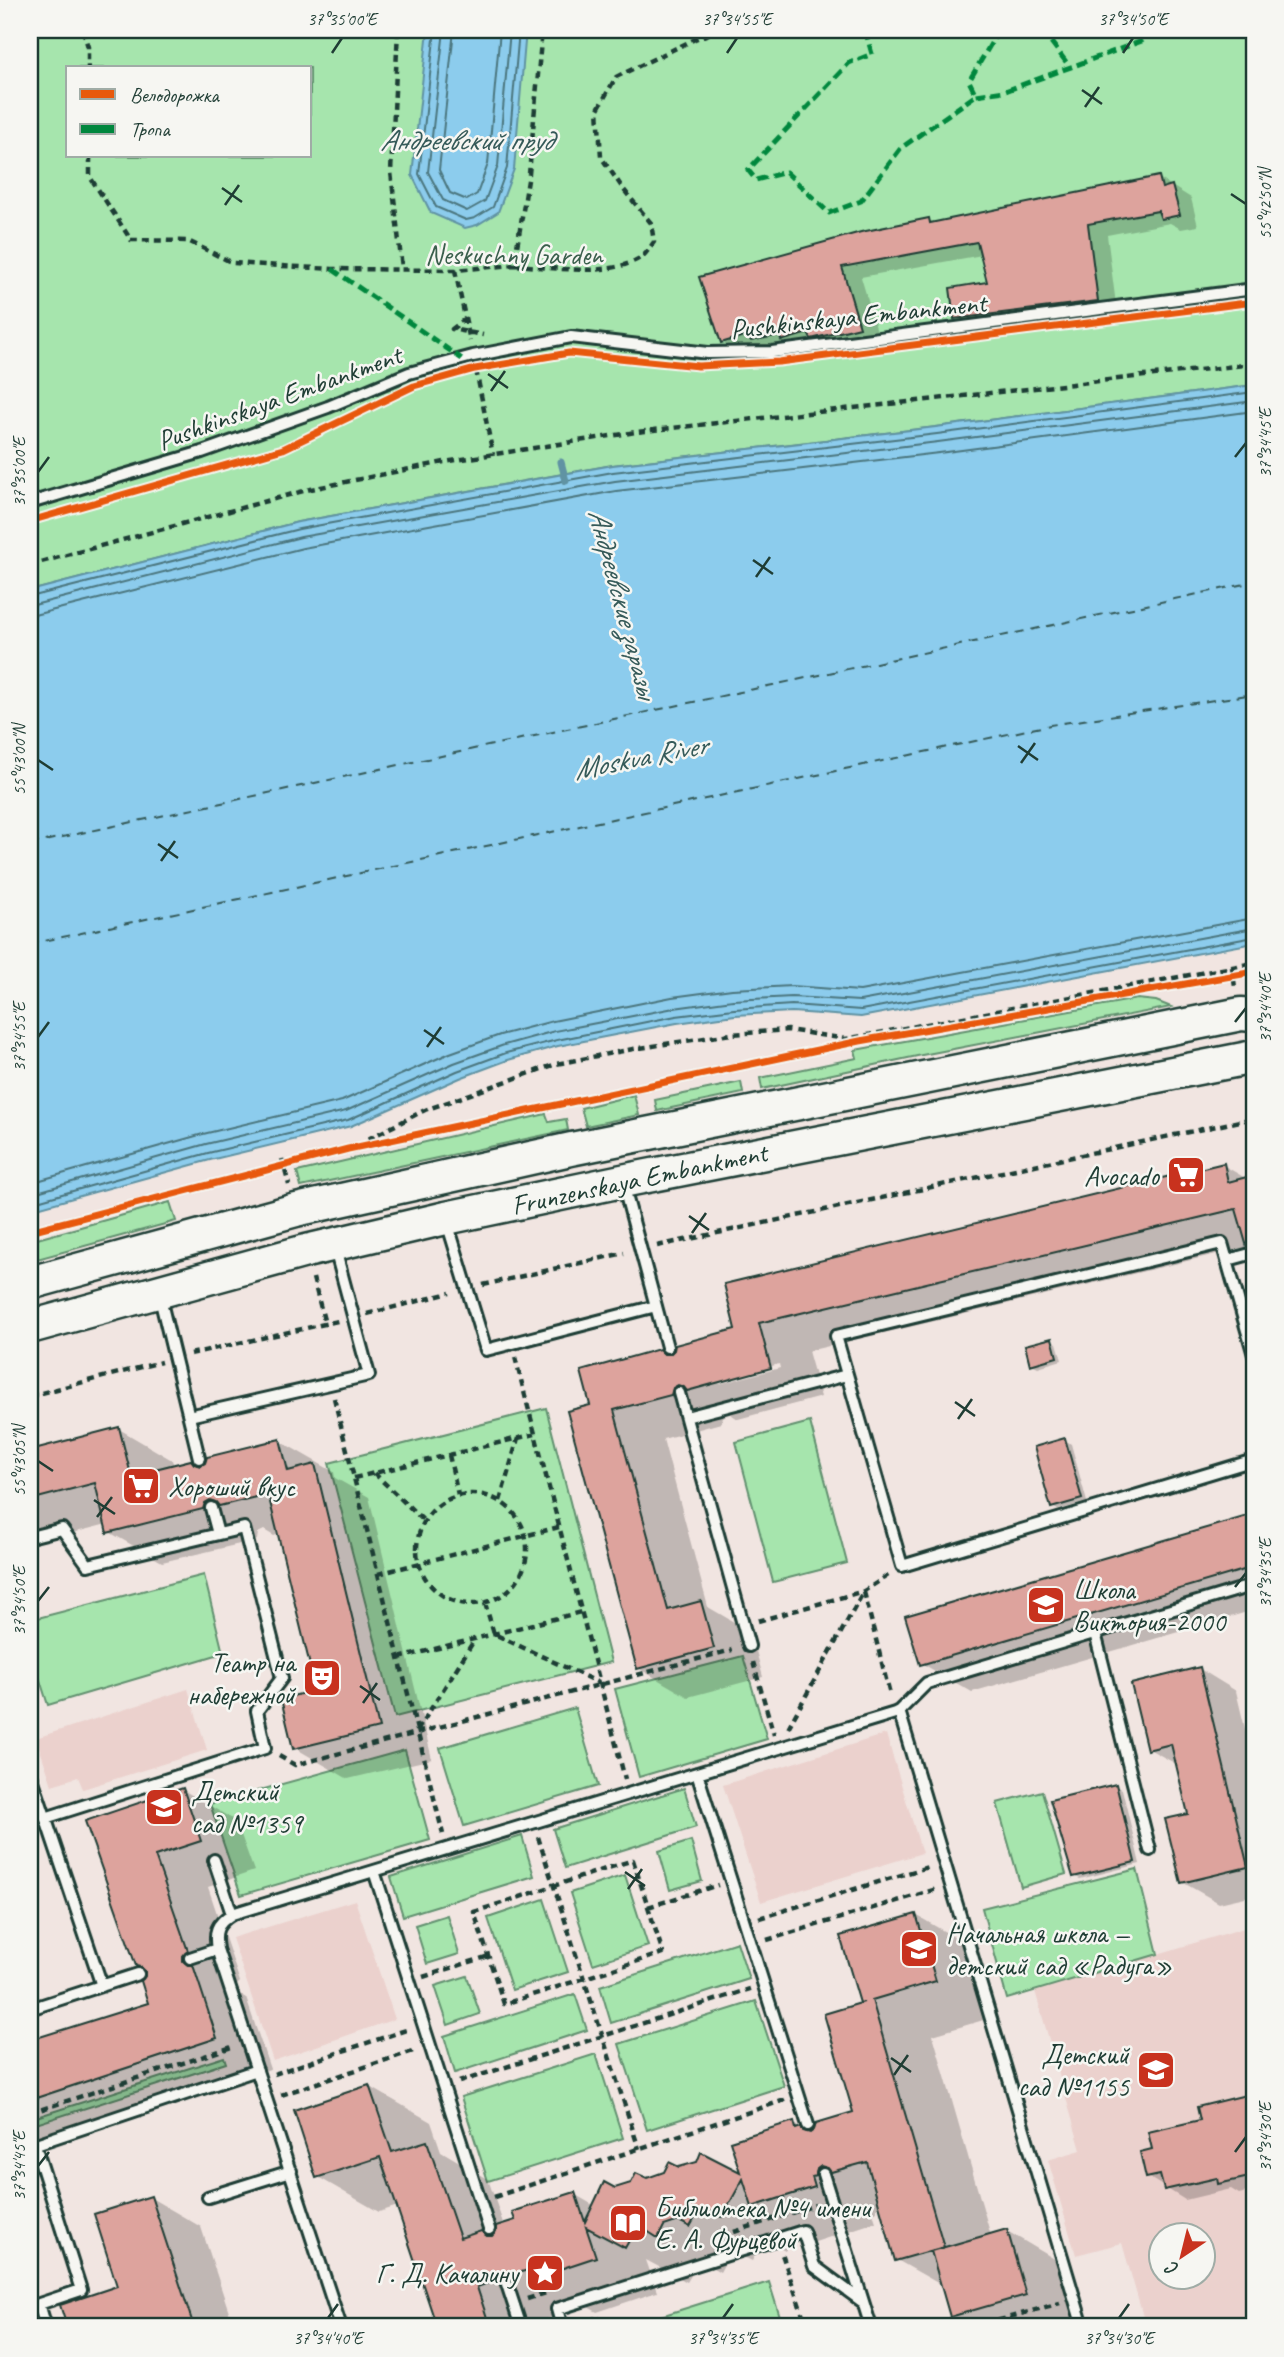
<svg xmlns="http://www.w3.org/2000/svg" width="1284" height="2357" font-family="Caveat,sans-serif">
  <style>
    .built { fill: #ebd1cd; fill-rule: evenodd }
    .green { fill: #a6e5ad; stroke: #629170; stroke-width: 2; fill-rule: evenodd }
    .water { fill: #8ccced; stroke: #6093a3; stroke-width: 2 }
    .shadow { fill: #0003; fill-rule: evenodd }
    .lines { fill: none; stroke-linecap: round; stroke-linejoin: round }
    .shore { stroke: #4b767e; stroke-width: 2 }
    .stream { stroke: #6093a3; stroke-width: 7 }
    .ferry { stroke: #355a59; stroke-width: 2; stroke-dasharray: 9 7; stroke-linecap: butt }
    .building { fill: #dda39d; stroke: #1f3d34; stroke-width: 2 }
    .service-casing { stroke: #1f3d34; stroke-width: 16 }
    .secondary-casing { stroke: #1f3d34; stroke-width: 37 }
    .path { stroke: #1f3d34; stroke-width: 4.5; stroke-dasharray: 7 5; stroke-linecap: butt }
    .service { stroke: #f6f6f2; stroke-width: 10 }
    .secondary { stroke: #f6f6f2; stroke-width: 32 }
    .quiet { stroke: #00873e; stroke-width: 5; stroke-dasharray: 10 5; stroke-linecap: butt }
    .cycleway-casing { stroke: #f6f6f2; stroke-width: 11 }
    .cycleway { stroke: #e8590c; stroke-width: 7 }
    .ticks { fill: none; stroke: #1f3d34; stroke-width: 2.5 }
    .labels { text-anchor: middle; stroke-width: 5; stroke-linejoin: round; paint-order: stroke }
    .park-label { font-size: 28px; fill: #3a5f4c; stroke: #f6f6f2 }
    .street-label { font-size: 28px; fill: #1f3d34; stroke: #f6f6f2 }
    .poi-label { font-size: 28px; fill: #1f3d34; stroke: #f6f6f2; text-anchor: start }
    .water-label { font-size: 30px; font-style: italic; fill: #355a59; stroke: #f6f6f2 }
    .neatline { fill: none; stroke: #1f3d34; stroke-width: 2.5 }
    .ticks-label { font-size: 18px; text-anchor: middle; fill: #1f3d34 }
  </style>
  <rect width="100%" height="100%" fill="#f1e5e1"/>
  <filter id="ink" filterUnits="userSpaceOnUse"><feTurbulence type="fractalNoise" baseFrequency=".0143" numOctaves="2"/><feDisplacementMap in="SourceGraphic" scale="14" xChannelSelector="R" yChannelSelector="G"/><feConvolveMatrix kernelMatrix="1 2 1 2 8 2 1 2 1" color-interpolation-filters="sRGB"/></filter>
  <g filter="url(#ink)">
    <path class="built" d="M188 1689 207 1750 83 1789 78 1777 52 1785 36 1738Z
      M886 1734 922 1853 761 1902 723 1785Z
      M355 1900 395 2019 273 2061 232 1938Z
      M1254 1925V2327H1146L1122 2243 1076 2255 1048 2160 1081 2150 1035 1991ZM1162 2234H1204V2276H1162Z"/>
    <path class="green" d="M30 30H1254V385L936 427 612 465 298 522 30 591ZM68 68H310V156H68Z
      M1137 999 1156 1001 1171 1007 922 1055 762 1089 760 1078 857 1058 855 1050Z
      M741 1082 743 1093 657 1111 655 1100Z
      M634 1095 639 1115 586 1126 581 1108Z
      M546 1114 549 1122 566 1119 568 1130 301 1187 297 1172Z
      M170 1202 176 1221 30 1261V1241Z
      M546 1408 611 1662 395 1717 329 1463Z
      M810 1422 847 1563 773 1582 736 1442Z
      M204 1575 223 1653 48 1705 30 1649V1620Z
      M743 1656 767 1739 639 1777 615 1689Z
      M575 1708 598 1786 464 1826 440 1748Z
      M405 1750 430 1840 241 1895 210 1804Z
      M684 1788 696 1827 565 1868 553 1829Z
      M1042 1791 1066 1874 1021 1887 997 1803Z
      M522 1836 534 1876 403 1916 391 1877Z
      M691 1841 702 1881 670 1890 659 1851Z
      M1137 1869 1158 1954 1007 1999 982 1908Z
      M625 1875 648 1946 593 1964 570 1893Z
      M544 1899 568 1972 512 1990 488 1918Z
      M447 1915 459 1954 427 1964 415 1925Z
      M737 1942 749 1979 611 2023 600 1986Z
      M467 1976 480 2014 448 2025 435 1986Z
      M575 1994 587 2030 455 2073 444 2036Z
      M756 2001 784 2086 647 2130 619 2044Z
      M596 2054 623 2138 488 2181 461 2097Z
      M224 2057 226 2063 30 2126V2119Z
      M769 2282 783 2327H626Z"/>
    <path class="water" d="M428 30H526L514 169 498 212 477 225 465 228 431 213 412 175Z
      M1254 385V943L861 1017 792 1012 735 1015 677 1023 558 1046 508 1060 460 1078 351 1126 210 1160 30 1210V591L298 522 613 465 936 427Z"/>
    <path class="shadow" d="M1159 178 1191 198 1198 226 1181 229 1170 223 1107 235 1117 312 975 329 956 318 989 284 982 255 861 277 879 338 772 351 762 346 741 353 722 342 702 278 929 220 935 224Z
      M1223 1165 1247 1179 1254 1177V1248L1250 1246 808 1351 821 1397 738 1419 729 1413 723 1417 721 1423 663 1439 708 1607 751 1632 763 1677 688 1697 638 1668 592 1407 659 1351 668 1356 737 1330ZM779 1364 780 1368 719 1384 724 1379Z
      M1052 1340 1057 1343 1062 1360 1038 1367 1032 1364Z
      M119 1429 172 1460 174 1466 191 1462 201 1467 280 1441 334 1472 335 1478 369 1497 432 1759 348 1779 295 1748 318 1691 280 1534 274 1536 264 1530 258 1533 257 1540 162 1562 109 1532 107 1524 30 1544V1452Z
      M1065 1440 1071 1444 1087 1502 1058 1510 1052 1507Z
      M1254 1516V1610L972 1692 921 1663 908 1617Z
      M1200 1669 1236 1691 1254 1766V1895L1219 1903 1182 1882 1190 1816 1178 1765 1149 1749Z
      M1116 1786 1122 1789 1140 1864 1080 1879 1074 1876Z
      M183 1790 236 1821 254 1871 208 1887 240 1982 235 1987 236 1992 246 1998 270 2069 30 2147V2042L151 2004 147 1971 87 1822Z
      M916 1915 978 1951 997 2016 933 2035 991 2236 1007 2231 1068 2267 1086 2327H970L951 2316 943 2286 897 2260 881 2203 877 2207V2211L873 2213 876 2222 815 2242 795 2231 785 2251 774 2245 758 2250 752 2261 742 2256 726 2261 720 2272 710 2266 693 2272 687 2282 646 2260 657 2292 597 2312 586 2306 575 2310 568 2305 559 2315 538 2322 539 2327H438L398 2206 379 2212 318 2177 369 2086 431 2122 441 2151 488 2179 504 2226 574 2194 595 2206 615 2190 679 2169 743 2175 793 2123 812 2134 855 2113 864 2004 861 2002Z
      M1254 2095V2190L1239 2194 1231 2189 1185 2200 1148 2177 1154 2150 1202 2121 1199 2108Z
      M151 2198 201 2227 234 2327H69L62 2306 120 2287Z"/>
    <g class="lines">
      <path class="shore" d="M435 30 419 174 436 207 466 220 475 218 493 207 507 168 519 30
        M444 30 428 172 443 200 467 211 485 201 498 166 510 30
        M454 30 439 170 450 193 467 200 477 194 488 164 500 30
        M30 597 299 529 613 472 937 434 1254 392
        M30 606 301 537 615 481 938 442 1254 401
        M30 616 303 548 616 491 939 453 1254 411
        M30 1183 203 1134 342 1101 450 1053 500 1035 553 1021 672 997 732 989 792 986 860 991 1254 918
        M30 1194 206 1144 346 1111 454 1063 504 1045 555 1031 674 1008 733 1000 792 997 860 1001 1254 928
        M30 1203 208 1153 348 1120 457 1071 506 1053 557 1040 676 1016 734 1009 792 1005 861 1010 1254 937"/>
      <path class="stream" d="M561 462 566 481"/>
      <path class="ferry" d="M30 844 1254 582
        M30 944 1050 725 1254 694"/>
    </g>
    <path class="building" d="M1159 176 1162 188 1172 185 1180 215 1161 219 1158 211 1088 224 1098 301 954 319 950 288 987 282 977 242 842 267 860 327 811 339 808 333 781 341 780 335 751 341 747 335 721 343 699 277 861 232 929 218 930 223Z
      M1224 1163 1228 1182 1254 1175V1248L1247 1247 1236 1209 759 1323 771 1368 687 1391 684 1387 678 1385 673 1388 671 1395 614 1410 668 1610 701 1601 714 1648 637 1669 567 1411 590 1405 581 1371 659 1349 664 1354H670L674 1350 675 1345 735 1329 724 1284Z
      M1052 1338 1057 1357 1030 1365 1025 1345Z
      M119 1427 131 1475 191 1460 194 1464 200 1466 205 1463 207 1457 280 1439 288 1471 315 1464 379 1728 293 1749 281 1699 316 1690 268 1494 219 1506 216 1502 210 1500 205 1503 203 1509 107 1533 95 1483 30 1500V1450Z
      M1065 1438 1082 1499 1051 1508 1034 1447Z
      M1254 1514V1567L920 1665 905 1616Z
      M1200 1667 1248 1867 1181 1883 1165 1819 1188 1814 1171 1744 1147 1750 1131 1684Z
      M1116 1784 1135 1862 1073 1877 1050 1800Z
      M183 1788 201 1841 155 1856 188 1951 183 1956V1961L188 1965H193L217 2038 30 2100V2040L148 2003 141 1981 145 1976V1971L140 1967 136 1966 85 1821Z
      M916 1914 936 1981 872 2000 944 2247 895 2261 867 2162 831 2172 828 2168 821 2166 817 2169 816 2176 812 2177 815 2187 752 2207 743 2179 722 2217 711 2211 696 2216 690 2227 679 2221 664 2226 658 2238 647 2231 631 2237 625 2248 586 2227 596 2257 533 2278 531 2269 512 2275 507 2271H502L498 2276 497 2280 477 2287 490 2327H437L380 2157 316 2178 294 2110 369 2085 392 2152 427 2141 460 2238 481 2231 487 2236H492L496 2231V2226L515 2220 512 2212 575 2192 585 2222 604 2182 615 2188 631 2183 636 2173 647 2178 664 2172 669 2162 679 2167 697 2162 701 2152 740 2172 730 2141 794 2121 796 2129 801 2127 803 2131 810 2133 814 2130 816 2123 853 2112 824 2014 864 2002 860 2003 840 1936Z
      M1254 2093V2176L1218 2184 1217 2178 1164 2190 1160 2175 1146 2178 1140 2152 1152 2149 1148 2132 1200 2120 1197 2107Z
      M151 2196 194 2327H67L60 2305 117 2286 94 2214Z
      M1007 2229 1026 2295 950 2317 931 2251Z"/>
    <g class="lines">
      <defs>
        <path id="service" d="M30 503 202 452 328 407 409 373 473 356 571 337 708 353 772 352 1254 289
          M623 1184 667 1347
          M447 1222 486 1350 656 1306
          M1228 1260 1250 1254
          M159 1294 199 1458
          M1254 1355 1222 1243 836 1336 902 1566 1254 1460
          M679 1393 749 1646
          M189 1416 369 1375 335 1249
          M686 1417 847 1375
          M211 1508 218 1534
          M30 1537 62 1529 88 1565 244 1528 282 1678 257 1711 265 1748 45 1818
          M1095 1633 1150 1850
          M899 1711 1083 2327
          M30 1772 102 1986
          M697 1773 808 2125
          M214 1860 232 1914C216 1924 214 1932 217 1949L341 2327
          M374 1871 489 2229
          M232 1914 895 1713 899 1711 927 1683 1254 1585
          M190 1958 217 1949
          M30 2009 138 1974
          M35 2145 81 2290 39 2304 46 2327
          M30 2146 257 2070
          M823 2174 871 2327
          M208 2197 291 2171
          M505 2278 521 2327
          M562 2327 557 2309 803 2231 814 2266 863 2302"/>
        <path id="secondary" d="M30 1283 296 1210 571 1149 1241 1014 1254 1015
          M30 1327 306 1251 446 1218 622 1181 1254 1057"/>
      </defs>
      <use href="#service" class="service-casing"/>
      <use href="#secondary" class="secondary-casing"/>
      <path class="path" d="M83 30 88 47V68
        M398 30 391 172 402 268
        M695 39V30
        M90 156V177L131 240 188 241 233 263 332 269 455 270 514 265 529 174 542 30
        M514 265C552 267 607 278 640 258 646 255 650 247 654 242L651 223 624 190 601 157 598 109 616 77 695 39 720 30
        M455 270 470 341
        M466 318 452 329 483 335
        M476 370 493 455
        M30 565 311 489 444 462 636 432 1254 364
        M1232 967 1235 987
        M368 1139 425 1110 556 1064 633 1049 731 1034 788 1030 846 1039 1254 963
        M282 1159 289 1185
        M657 1246 1254 1118
        M313 1278 325 1324
        M483 1285 624 1253
        M367 1314 450 1293
        M190 1354 338 1321
        M515 1357 625 1779
        M30 1396 161 1362
        M334 1398 443 1834
        M449 1455 458 1495
        M374 1473 424 1521
        M354 1478 535 1434
        M417 1549a55 55 0 1 1 110 0a55 55 0 1 1-110 0Z
        M500 1501 518 1438
        M378 1574 559 1527
        M864 1592 890 1695
        M485 1603 494 1634 599 1683
        M758 1621 864 1591 890 1574
        M399 1658 581 1612
        M753 1662 774 1735
        M788 1728 864 1591
        M417 1731 475 1639
        M279 1756 295 1765 732 1650
        M538 1837 639 2149
        M633 1860 663 1953 504 2004 474 1912Z
        M648 1907 718 1885
        M759 1918 928 1867
        M767 1940 937 1889
        M423 1977 489 1956
        M274 2074 409 2029
        M459 2082 750 1989
        M281 2095 416 2050
        M30 2113 232 2047
        M494 2197 785 2100
        M734 2232 815 2205
        M781 2258 783 2257 807 2327
        M527 2299 549 2292
        M582 2327 581 2323 600 2317
        M975 2327 1060 2303"/>
      <use href="#service" class="service"/>
      <use href="#secondary" class="secondary"/>
      <path class="quiet" d="M867 30 866 33 872 54 849 63 748 170 756 180 786 172 829 213 861 201 901 148 976 95
        M994 30 996 35 969 81 976 95 1005 91 1142 41 1149 30
        M1042 30 1070 67
        M332 269 462 359"/>
      <defs>
        <path id="cycleway" d="M30 521 283 449 414 386 475 369 569 353 698 366 779 362 1254 302
          M30 1231 348 1149 860 1041 1254 972"/>
      </defs>
      <use href="#cycleway" class="cycleway-casing"/>
      <use href="#cycleway" class="cycleway"/>
    </g>
  </g>
  <path class="ticks" d="M332 53 342 38M727 53 737 38M1123 53 1133 38M1082 90 1102 104M1085 107 1099 87M222 188 242 202M1231 194 1246 204M225 205 239 185M488 374 508 388M491 391 505 371M1235 457 1246 443M38 472 49 457M753 560 773 574M756 577 770 557M1018 746 1038 760M38 760 53 770M1021 763 1035 743M158 844 178 858M161 861 175 841M1235 1022 1246 1008M424 1030 444 1044M38 1037 49 1022M427 1047 441 1027M689 1216 709 1230M692 1233 706 1213M955 1402 975 1416M958 1419 972 1399M38 1461 53 1471M94 1500 115 1514M97 1517 112 1497M1235 1587 1246 1573M38 1601 49 1587M360 1686 380 1700M363 1703 377 1683M625 1872 645 1886M628 1889 642 1869M891 2058 911 2072M894 2075 908 2055M1235 2152 1246 2137M38 2166 49 2152M328 2318 338 2304M723 2318 733 2304M1119 2318 1129 2304"/>
  <defs>
    <symbol id="supermarket-square" viewBox="-11 -11 22 22"><rect x="-9" y="-9" width="18" height="18" rx="4" fill="#c8321e" stroke="#f6f6f2"/><path d="M-6-5.5h2.5l.6 2H6L4.5 2H-2.5L-4.4-4H-6ZM-1.5 3.2a1.3 1.3 0 1 0 .1 0ZM3 3.2a1.3 1.3 0 1 0 .1 0Z" fill="#fff"/></symbol>
    <symbol id="school-square" viewBox="-11 -11 22 22"><rect x="-9" y="-9" width="18" height="18" rx="4" fill="#c8321e" stroke="#f6f6f2"/><path d="M0-5L7-2L0 1L-7-2ZM-4 1L0 2.5L4 1V4Q0 6-4 4Z" fill="#fff"/></symbol>
    <symbol id="theatre-square" viewBox="-11 -11 22 22"><rect x="-9" y="-9" width="18" height="18" rx="4" fill="#c8321e" stroke="#f6f6f2"/><path d="M-5-5.5Q0-4 5-5.5V0Q5 5 0 6Q-5 5-5 0ZM-3.3-2.5H-1v1.5H-3.3ZM1-2.5H3.3v1.5H1ZM-2.8 1Q0 5.5 2.8 1Z" fill="#fff"/></symbol>
    <symbol id="library-square" viewBox="-11 -11 22 22"><rect x="-9" y="-9" width="18" height="18" rx="4" fill="#c8321e" stroke="#f6f6f2"/><path d="M-6-4Q-3-5.5-.7-3.5V5Q-3 3-6 4ZM6-4Q3-5.5 .7-3.5V5Q3 3 6 4Z" fill="#fff"/></symbol>
    <symbol id="sight-square" viewBox="-11 -11 22 22"><rect x="-9" y="-9" width="18" height="18" rx="4" fill="#c8321e" stroke="#f6f6f2"/><path d="M0-6L1.8-2.2L6-1.7L2.9 1.2L3.7 5.4L0 3.3L-3.7 5.4L-2.9 1.2L-6-1.7L-1.8-2.2Z" fill="#fff"/></symbol>
  </defs>
  <g fill-rule="evenodd">
    <use href="#supermarket-square" x="1164" y="1153" width="44" height="44"/>
    <use href="#supermarket-square" x="119" y="1464" width="44" height="44"/>
    <use href="#school-square" x="1024" y="1583" width="44" height="44"/>
    <use href="#theatre-square" x="300" y="1656" width="44" height="44"/>
    <use href="#school-square" x="142" y="1785" width="44" height="44"/>
    <use href="#school-square" x="897" y="1927" width="44" height="44"/>
    <use href="#school-square" x="1134" y="2048" width="44" height="44"/>
    <use href="#library-square" x="606" y="2201" width="44" height="44"/>
    <use href="#sight-square" x="523" y="2251" width="44" height="44"/>
  </g>
  <g class="labels">
    <g class="park-label">
      <text x="514" y="264">Neskuchny Garden</text>
    </g>
    <g class="street-label">
      <text transform="translate(858 315) rotate(-6)" y="10">Pushkinskaya Embankment</text>
      <text transform="translate(279 397) rotate(-20)" y="10">Pushkinskaya Embankment</text>
      <text transform="translate(639 1178) rotate(-12)" y="10">Frunzenskaya Embankment</text>
    </g>
    <g class="poi-label">
      <text x="1159" y="1185" text-anchor="end">Avocado</text>
      <text x="168" y="1496">Хороший вкус</text>
      <text x="1073" y="1599">Школа<tspan x="1073" dy="32">Виктория-2000</tspan></text>
      <text x="295" y="1672" text-anchor="end">Театр на<tspan x="295" dy="32">набережной</tspan></text>
      <text x="191" y="1801">Детский<tspan x="191" dy="32">сад №1359</tspan></text>
      <text x="946" y="1943">Начальная школа —<tspan x="946" dy="32">детский сад «Радуга»</tspan></text>
      <text x="1129" y="2064" text-anchor="end">Детский<tspan x="1129" dy="32">сад №1155</tspan></text>
      <text x="655" y="2217">Библиотека №4 имени<tspan x="655" dy="32">Е. А. Фурцевой</tspan></text>
      <text x="518" y="2283" text-anchor="end">Г. Д. Качалину</text>
    </g>
    <g class="water-label">
      <text x="466" y="150">Андреевский пруд</text>
      <text transform="translate(623 603) rotate(75)" y="10">Андреевские заразы</text>
      <text transform="translate(640 757) rotate(-11)" y="10">Moskva River</text>
    </g>
  </g>
  <rect width="1284" height="2357" fill="none" stroke="#f6f6f2" stroke-width="77"/>
  <rect x="66" y="66" width="245" height="91" fill="#f6f6f2" stroke="#a0aca6" stroke-width="2"/>
  <rect x="80" y="89" width="35" height="10" fill="#e8590c" stroke="#a0aca6" stroke-width="2"/>
  <text x="130" y="102" font-size="21" fill="#1f3d34">Велодорожка</text>
  <rect x="80" y="124" width="35" height="10" fill="#00873e" stroke="#a0aca6" stroke-width="2"/>
  <text x="130" y="136" font-size="21" fill="#1f3d34">Тропа</text>
  <g transform="translate(1182 2256) rotate(215)"><circle r="33" fill="#f6f6f2" stroke="#a0aca6" stroke-width="2"/>
  <path d="M0-5L12 26L0 18L-12 26Z" fill="#c8321e"/>
  <text y="-10" font-size="19" font-weight="bold" text-anchor="middle" fill="#1f3d34">С</text>
  </g>
  <rect x="38" y="38" width="1208" height="2280" class="neatline"/>
  <g class="ticks-label">
    <text x="342" y="25">37°35'00"E</text>
    <text x="737" y="25">37°34'55"E</text>
    <text x="1133" y="25">37°34'50"E</text>
    <text transform="translate(1265 204) rotate(-90)" y="6">55°42'50"N</text>
    <text transform="translate(1265 443) rotate(-90)" y="6">37°34'45"E</text>
    <text transform="translate(19 472) rotate(-90)" y="6">37°35'00"E</text>
    <text transform="translate(19 760) rotate(-90)" y="6">55°43'00"N</text>
    <text transform="translate(1265 1008) rotate(-90)" y="6">37°34'40"E</text>
    <text transform="translate(19 1037) rotate(-90)" y="6">37°34'55"E</text>
    <text transform="translate(19 1461) rotate(-90)" y="6">55°43'05"N</text>
    <text transform="translate(1265 1573) rotate(-90)" y="6">37°34'35"E</text>
    <text transform="translate(19 1601) rotate(-90)" y="6">37°34'50"E</text>
    <text transform="translate(1265 2137) rotate(-90)" y="6">37°34'30"E</text>
    <text transform="translate(19 2166) rotate(-90)" y="6">37°34'45"E</text>
    <text x="328" y="2344">37°34'40"E</text>
    <text x="723" y="2344">37°34'35"E</text>
    <text x="1119" y="2344">37°34'30"E</text>
  </g>
</svg>
